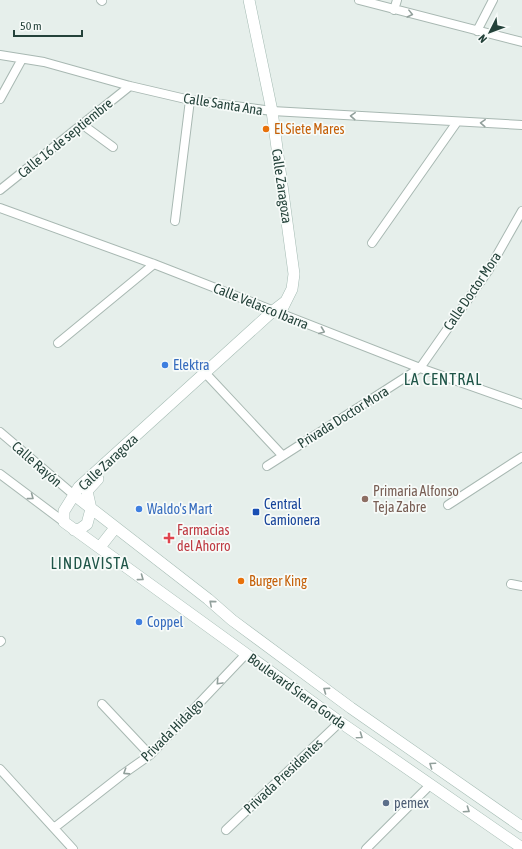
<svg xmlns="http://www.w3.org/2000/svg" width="522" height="849" font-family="'Asap Condensed',sans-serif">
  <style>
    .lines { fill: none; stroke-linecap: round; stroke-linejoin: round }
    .street-casing { stroke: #a8b8b2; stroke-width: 10 }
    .secondary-casing { stroke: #a4bbb3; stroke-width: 12 }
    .street { stroke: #fff; stroke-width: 8 }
    .secondary { stroke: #fff; stroke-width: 11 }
    .oneway { stroke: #92a09c }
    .food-dot { fill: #e8710a; stroke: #f7fbf9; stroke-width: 1.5 }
    .shop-dot { fill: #3f7fe0; stroke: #f7fbf9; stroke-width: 1.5 }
    .education-dot { fill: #8d6e63; stroke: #f7fbf9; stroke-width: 1.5 }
    .transit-dot { fill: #1a4fb4; stroke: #f7fbf9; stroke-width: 1.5 }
    .health-dot { fill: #e0444e; stroke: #f7fbf9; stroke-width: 1.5 }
    .service-dot { fill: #5c6f8a; stroke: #f7fbf9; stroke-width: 1.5 }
    .labels { text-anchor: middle; stroke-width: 3.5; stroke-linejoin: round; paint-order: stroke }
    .street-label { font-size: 14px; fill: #24423a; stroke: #f7fbf9 }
    .food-label { font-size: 14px; fill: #c56008; stroke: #f7fbf9; text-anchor: start }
    .shop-label { font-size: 14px; fill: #366cbe; stroke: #f7fbf9; text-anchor: start }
    .education-label { font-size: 14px; fill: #785e54; stroke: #f7fbf9; text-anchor: start }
    .transit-label { font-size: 14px; fill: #164399; stroke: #f7fbf9; text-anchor: start }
    .health-label { font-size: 14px; fill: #be3a42; stroke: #f7fbf9; text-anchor: start }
    .service-label { font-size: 14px; fill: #4e5e75; stroke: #f7fbf9; text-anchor: start }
    .quarter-label { font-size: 16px; letter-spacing: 1px; fill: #1f5548; stroke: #f7fbf9 }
  </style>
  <rect width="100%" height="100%" fill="#e6efeb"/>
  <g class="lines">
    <defs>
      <path id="street" d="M101 0 102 1
        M359 0 522 42
        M394 10 397 0
        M477 31 493 0
        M0 55 44 62 130 86 190 100 272 111 522 125
        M0 99 22 59
        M83 125 113 147
        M0 190 130 86
        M0 208 154 264 420 368 522 404
        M175 221 190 100
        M372 243 457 122
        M58 343 154 264
        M209 377 282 455
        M0 432 74 495
        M267 466 420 368 488 271 522 211
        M0 474 64 522
        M448 505 522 457
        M511 584 522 586
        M0 642 1 641
        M102 704 150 755
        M0 769 73 849
        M54 828 123 774 150 755 246 654
        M226 830 340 722
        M366 849 430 785"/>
      <path id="secondary" d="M249 0 272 111 294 274 292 289 283 307
        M286 301 273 311 79 487 64 511V522L340 722 522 848
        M74 495 208 599 232 620 351 708 522 827
        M74 530 80 529 87 524 91 509 87 491 98 479
        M100 547 115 528"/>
    </defs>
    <use href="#street" class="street-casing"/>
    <use href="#secondary" class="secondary-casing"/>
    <use href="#street" class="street"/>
    <use href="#secondary" class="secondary"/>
  </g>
  <defs><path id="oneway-chevron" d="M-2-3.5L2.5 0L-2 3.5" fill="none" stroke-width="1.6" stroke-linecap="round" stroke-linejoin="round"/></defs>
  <g class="oneway">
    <use href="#oneway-chevron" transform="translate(410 14) rotate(14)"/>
    <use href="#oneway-chevron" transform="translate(353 116) rotate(-177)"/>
    <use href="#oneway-chevron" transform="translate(483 123) rotate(-177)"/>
    <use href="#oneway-chevron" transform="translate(322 331) rotate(21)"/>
    <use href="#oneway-chevron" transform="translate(31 497) rotate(37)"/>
    <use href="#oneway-chevron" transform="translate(141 578) rotate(36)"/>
    <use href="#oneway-chevron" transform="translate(212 603) rotate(-139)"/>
    <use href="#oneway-chevron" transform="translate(219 682) rotate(133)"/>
    <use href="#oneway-chevron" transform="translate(326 690) rotate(-144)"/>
    <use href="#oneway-chevron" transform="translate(360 736) rotate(35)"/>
    <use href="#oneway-chevron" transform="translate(432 765) rotate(-145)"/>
    <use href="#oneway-chevron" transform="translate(126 772) rotate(147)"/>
    <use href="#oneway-chevron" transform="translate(467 810) rotate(34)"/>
  </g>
  <g class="food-dot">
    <circle cx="266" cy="129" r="4"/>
    <circle cx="241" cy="581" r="4"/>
  </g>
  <g class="shop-dot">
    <circle cx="165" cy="365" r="4"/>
    <circle cx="139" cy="509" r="4"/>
    <circle cx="139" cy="622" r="4"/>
  </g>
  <circle class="education-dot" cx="365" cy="499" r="4"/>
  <rect class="transit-dot" x="252" y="508" width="8" height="8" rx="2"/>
  <path class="health-dot" d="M167 532h4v4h4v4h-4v4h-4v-4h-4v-4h4z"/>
  <circle class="service-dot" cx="386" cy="803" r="4"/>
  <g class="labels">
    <g class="street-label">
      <text transform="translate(223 104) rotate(9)" y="5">Calle Santa Ana</text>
      <text transform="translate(65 138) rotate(-39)" y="5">Calle 16 de septiembre</text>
      <text transform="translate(282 186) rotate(82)" y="5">Calle Zaragoza</text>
      <text transform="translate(472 291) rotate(-56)" y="5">Calle Doctor Mora</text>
      <text transform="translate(261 306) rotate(22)" y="5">Calle Velasco Ibarra</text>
      <text transform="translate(343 417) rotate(-32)" y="5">Privada Doctor Mora</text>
      <text transform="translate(108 462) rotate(-43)" y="5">Calle Zaragoza</text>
      <text transform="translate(37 464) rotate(41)" y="5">Calle Rayón</text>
      <text transform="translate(297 691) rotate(36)" y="5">Boulevard Sierra Gorda</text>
      <text transform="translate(172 730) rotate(-45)" y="5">Privada Hidalgo</text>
      <text transform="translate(283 776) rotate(-43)" y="5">Privada Presidentes</text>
    </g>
    <g class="food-label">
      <text x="274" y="134">El Siete Mares</text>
      <text x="249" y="586">Burger King</text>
    </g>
    <g class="shop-label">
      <text x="173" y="370">Elektra</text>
      <text x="147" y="514">Waldo's Mart</text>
      <text x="147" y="627">Coppel</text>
    </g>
    <g class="education-label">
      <text x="373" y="496">Primaria Alfonso<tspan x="373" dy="16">Teja Zabre</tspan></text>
    </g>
    <g class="transit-label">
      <text x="264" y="509">Central<tspan x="264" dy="16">Camionera</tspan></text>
    </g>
    <g class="health-label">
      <text x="177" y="535">Farmacias<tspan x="177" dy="16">del Ahorro</tspan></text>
    </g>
    <g class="service-label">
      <text x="394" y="808">pemex</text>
    </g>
    <g class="quarter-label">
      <text x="443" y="385">LA CENTRAL</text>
      <text x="90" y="569">LINDAVISTA</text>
    </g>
  </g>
  <g transform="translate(490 32) rotate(228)" stroke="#f7fbf9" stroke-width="3" paint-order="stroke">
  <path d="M0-3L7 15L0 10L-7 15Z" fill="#24423a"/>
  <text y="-6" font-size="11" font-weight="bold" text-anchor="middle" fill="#24423a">N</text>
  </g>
  <path d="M14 30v6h68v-6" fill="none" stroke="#24423a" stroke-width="2"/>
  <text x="20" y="30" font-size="12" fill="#24423a" stroke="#f7fbf9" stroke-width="3" paint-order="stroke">50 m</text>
</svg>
